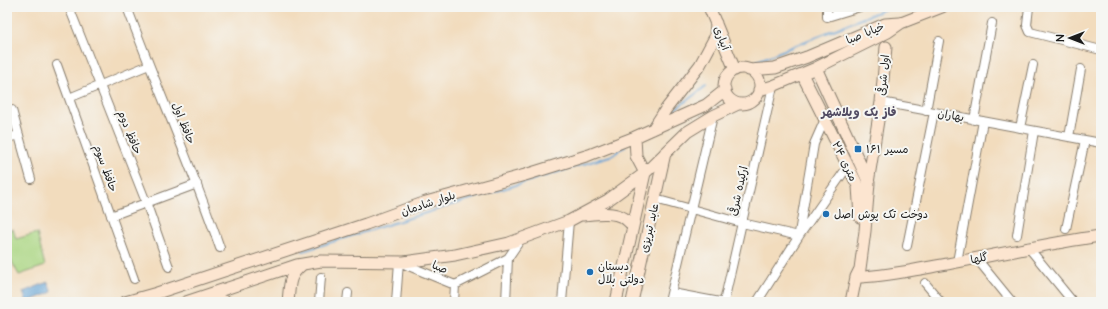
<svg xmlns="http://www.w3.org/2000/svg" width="1108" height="309" font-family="'Architects Daughter','Playpen Sans Arabic',sans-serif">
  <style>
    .green { fill: #aad682; stroke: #63794f }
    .water { fill: #61a0d3; stroke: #3e5e78 }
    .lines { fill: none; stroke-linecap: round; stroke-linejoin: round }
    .stream { stroke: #61a0d3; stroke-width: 2 }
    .street-casing { stroke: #877c6c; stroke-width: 10 }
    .secondary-casing { stroke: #877c6c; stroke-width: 13 }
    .street { stroke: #fff; stroke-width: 8 }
    .secondary { stroke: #fce5d0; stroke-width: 11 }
    .poi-dot { fill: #1f6fb2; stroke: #f6f6f2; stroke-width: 1.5 }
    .labels { text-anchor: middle; stroke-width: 4; stroke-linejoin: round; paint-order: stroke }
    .street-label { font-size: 11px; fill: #1c1c1c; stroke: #f6f6f2 }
    .poi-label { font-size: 11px; fill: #1c1c1c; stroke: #f6f6f2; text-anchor: start }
    .neighbourhood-label { font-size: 12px; font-weight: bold; fill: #524c63; stroke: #f6f6f2 }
  </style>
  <rect width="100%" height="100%" fill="#f6f6f2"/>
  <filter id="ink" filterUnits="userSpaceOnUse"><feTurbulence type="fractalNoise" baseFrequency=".025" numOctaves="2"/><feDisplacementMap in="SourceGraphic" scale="8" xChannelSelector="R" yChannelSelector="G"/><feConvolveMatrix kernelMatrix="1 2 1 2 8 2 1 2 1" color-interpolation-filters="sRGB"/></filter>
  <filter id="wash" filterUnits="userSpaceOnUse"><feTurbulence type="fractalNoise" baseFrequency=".012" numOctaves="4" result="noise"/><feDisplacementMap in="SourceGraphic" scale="16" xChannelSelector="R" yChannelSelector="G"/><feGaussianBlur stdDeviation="0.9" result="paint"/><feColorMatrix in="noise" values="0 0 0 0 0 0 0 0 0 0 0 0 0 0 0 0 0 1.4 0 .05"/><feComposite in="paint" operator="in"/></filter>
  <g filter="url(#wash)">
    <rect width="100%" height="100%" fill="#f2dcbd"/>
    <path class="green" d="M13 229 16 239 37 233 45 266 19 275 7 253V231Z"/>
    <path class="water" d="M48 282 52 292 27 302 23 292Z"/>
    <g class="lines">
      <path class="stream" d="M757 61 890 7
        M669 114 706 86
        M303 251 613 155 625 146"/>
    </g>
  </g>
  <g filter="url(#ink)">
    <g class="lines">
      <defs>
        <path id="street" d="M69 7 146 202 169 267
          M127 7C157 88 192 167 220 248
          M827 7V17L860 7
          M1029 7 1027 25 1030 32 1101 50
          M57 65 134 279
          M69 98 149 65
          M881 102 1101 143
          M12 110 31 179
          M926 111 939 41
          M974 120 992 23
          M1020 128 1033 65
          M1069 137 1081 69
          M7 138 19 135
          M655 199 742 223 799 236
          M111 216 197 184
          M1066 229 1085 140
          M799 233 814 144 825 119
          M1017 235 1034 131
          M907 246 934 112
          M1028 247 1073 302
          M977 259 1012 302
          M957 262 983 121
          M925 283 941 302
          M672 293 720 302
          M319 302 321 277
          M347 302 348 293
          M396 302 399 262 455 285 508 258 521 239
          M454 302 455 285
          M506 302 508 258
          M562 302 569 221
          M669 302 713 116
          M724 302 773 86
          M757 302 799 236 848 166"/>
        <path id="secondary" d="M709 7 735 70
          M816 68 869 183 865 231 860 269 856 277 851 302
          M724 86a18 18 0 1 1 36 0a18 18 0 1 1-36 0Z
          M749 70 775 68 807 57 885 24 900 23
          M802 74 858 186 860 217
          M759 90 773 86 816 68 888 32 901 23 942 7
          M653 129 666 109 700 65 715 37 716 23
          M868 183 881 102 886 47
          M583 215C595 214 612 211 624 218 627 220 630 223 633 226
          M856 277C881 277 907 271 931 267 987 257 1043 244 1100 236L1101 237
          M204 296 227 302
          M125 302 157 293 366 224 426 202 525 175 589 155 635 137 706 105 725 90
          M186 302 297 265 321 261 404 262 455 255 509 243 569 221 608 200 645 173 687 132 713 116 738 104
          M288 302C290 285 288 276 302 265
          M616 302 645 173 636 156 635 137
          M632 302 665 153"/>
      </defs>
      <use href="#street" class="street-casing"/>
      <use href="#secondary" class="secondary-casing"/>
      <use href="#street" class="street"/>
      <use href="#secondary" class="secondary"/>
    </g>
  </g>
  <g class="poi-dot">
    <rect x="854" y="145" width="8" height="8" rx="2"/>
    <circle cx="826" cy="214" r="4"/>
    <circle cx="590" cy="272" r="4"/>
  </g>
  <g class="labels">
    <g class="street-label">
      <text transform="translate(865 33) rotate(-22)" y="4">خیابا صبا</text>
      <text transform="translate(722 38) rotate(68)" y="4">آبیاری</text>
      <text transform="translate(883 75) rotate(-84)" y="4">اول شرقی</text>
      <text transform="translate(951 115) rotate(10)" y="4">بهاران</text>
      <text transform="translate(184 123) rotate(68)" y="4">حافظ اول</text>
      <text transform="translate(130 132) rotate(68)" y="4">حافظ دوم</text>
      <text transform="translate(845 161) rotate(64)" y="4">۲۴ متری</text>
      <text transform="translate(106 168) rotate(70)" y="4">حافظ سوم</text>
      <text transform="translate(738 191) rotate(-77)" y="4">ارکیده شرقی</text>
      <text transform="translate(428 203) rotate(-18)" y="4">بلوار شادمان</text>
      <text transform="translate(649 228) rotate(-77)" y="4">عابد تبریزی</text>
      <text transform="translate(979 258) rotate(-11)" y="4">گلها</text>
      <text transform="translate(440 267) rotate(22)" y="4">صبا</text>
    </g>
    <g class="poi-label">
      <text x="866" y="153">مسیر ۱۶۱</text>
      <text x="834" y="218">دوخت تک پوش اصل</text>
      <text x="598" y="270">دبستان<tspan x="598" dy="13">دولتی بلال</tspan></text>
    </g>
    <g class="neighbourhood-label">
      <text x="859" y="116">فاز یک ویلاشهر</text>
    </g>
  </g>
  <rect width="1108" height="309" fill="none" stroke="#f6f6f2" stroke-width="24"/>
  <g transform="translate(1070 38) rotate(270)" stroke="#f6f6f2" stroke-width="3" paint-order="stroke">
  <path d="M0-3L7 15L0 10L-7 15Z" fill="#1c1c1c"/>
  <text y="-6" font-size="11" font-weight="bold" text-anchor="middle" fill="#1c1c1c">N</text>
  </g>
</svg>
